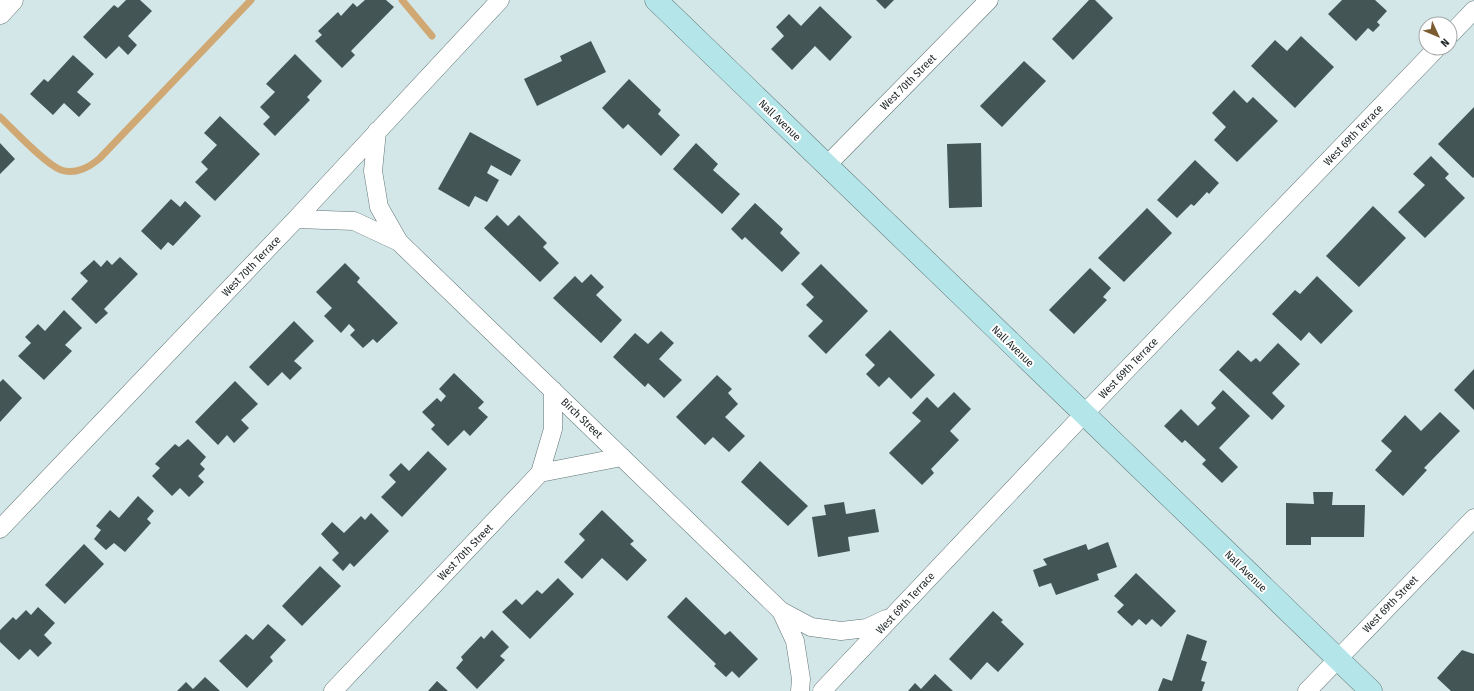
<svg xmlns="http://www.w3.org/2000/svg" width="1474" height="691" font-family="'Fira Sans Condensed',sans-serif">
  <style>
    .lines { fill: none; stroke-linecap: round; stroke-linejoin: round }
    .stream { stroke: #d0a873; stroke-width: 7 }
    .building { fill: #445556 }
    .minor-casing { stroke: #627475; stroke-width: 19 }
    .tertiary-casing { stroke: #627475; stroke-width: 23 }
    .secondary-casing { stroke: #627475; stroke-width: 23 }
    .minor { stroke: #fff; stroke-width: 18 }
    .tertiary { stroke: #fff; stroke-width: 22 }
    .secondary { stroke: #b4e6e9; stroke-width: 22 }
    .labels { text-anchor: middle; stroke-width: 4; stroke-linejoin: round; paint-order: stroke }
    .street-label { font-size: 11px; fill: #1f2627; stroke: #fff }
  </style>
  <rect width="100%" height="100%" fill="#d3e7e8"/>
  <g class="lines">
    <path class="stream" d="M402 0 432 36
      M0 117C13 129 45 164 61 170 75 175 90 167 100 158L251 0"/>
  </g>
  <path class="building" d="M126 0H140L152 11 128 36 137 45 128 55 119 46 106 59 83 37 114 5 118 8Z
    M365 0H386L394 7 351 51 355 55 342 68 315 41 322 35 318 31 338 12 341 16 353 3 357 7Z
    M876 0H894L885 9Z
    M1089 0H1095L1113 18 1073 60 1052 39Z
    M1342 0H1375L1387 11 1377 22 1380 25 1373 32 1368 28 1356 41 1328 14Z
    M820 6 852 37 830 61 815 46 792 70 771 49 784 36 776 27 789 14 801 26Z
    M1301 36 1334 67 1295 108 1251 66 1275 40 1287 51Z
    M591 41 606 72 537 106 524 79 562 61 560 56Z
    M295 54 322 81 307 97 310 100 275 136 263 124 270 117 260 107 275 92 266 84Z
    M73 55 94 74 77 92 91 104 79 117 64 103 53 115 30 94 44 79 48 82Z
    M1024 61 1046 81 1002 127 980 106Z
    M629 79 661 110 658 114 680 135 661 156 628 124 623 129 602 108Z
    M1234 90 1247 103 1253 97 1278 121 1237 162 1214 140 1226 127 1212 113Z
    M1474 107V177L1473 178 1438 144Z
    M220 116 260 154 215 201 195 182 208 169 201 162 217 145 204 133Z
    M470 132 521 160 511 176 491 165 487 173 499 180 487 202 475 196 469 207 438 189Z
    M0 143 15 159 0 174Z
    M696 143 718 164 713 170 740 194 722 214 673 169Z
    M981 143 982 207 949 208 947 144Z
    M1431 156 1449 174 1445 178 1465 198 1425 238 1398 212 1425 185 1413 174Z
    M1195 160 1219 183 1209 194 1207 192 1194 206 1191 204 1177 218 1157 200Z
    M171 199 180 207 185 201 201 216 173 246 168 242 161 250 141 231Z
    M755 203 783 229 780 233 800 253 782 272 745 237 742 240 731 229Z
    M1373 206 1406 238 1359 287 1326 256Z
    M1147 208 1172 233 1124 282 1098 258Z
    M497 215 508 226 519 215 547 243 543 247 559 263 540 282 484 228Z
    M120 257 138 274 104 309 108 313 96 324 71 299 88 281 80 273 94 260 101 267 107 260 112 265Z
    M345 263 360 278 357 282 398 323 377 343 373 339 363 348 350 335 355 330 349 324 341 333 324 316 332 308 316 292Z
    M821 264 868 311 826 354 808 336 823 321 806 305 814 297 801 284Z
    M1090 268 1111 288 1103 297 1107 300 1074 334 1049 310Z
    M591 274 604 287 596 295 622 320 601 343 553 298 575 276 582 283Z
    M1317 276 1353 311 1321 344 1309 332 1301 341 1272 314 1295 290 1300 294Z
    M64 310 82 328 65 345 72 351 44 380 18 356 31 343 25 337 38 324 45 331Z
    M294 321 314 341 294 361 302 368 290 380 282 372 268 386 249 367Z
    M890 330 935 375 911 399 889 377 879 387 866 374 875 365 865 355Z
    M661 331 674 343 659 359 682 380 664 398 648 383 645 387 613 357 635 333 648 344Z
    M1278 343 1300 364 1272 393 1285 406 1272 420 1219 370 1238 350 1251 362 1256 358 1260 362Z
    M1474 369V410L1454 390Z
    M454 373 484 402 478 408 488 417 470 436 464 430 448 446 431 429 435 425 422 412 437 398 441 402 446 396 439 389Z
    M717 375 732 389 728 393 738 404 725 417 745 436 729 452 713 437 705 445 676 417Z
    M3 379 22 398 0 422V382Z
    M235 381 258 404 241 420 249 428 234 443 227 435 218 445 195 422Z
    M1223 390 1250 416 1219 448 1238 467 1222 483 1202 464 1206 460 1185 440 1182 443 1164 426 1181 409 1198 426 1216 408 1211 403Z
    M954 392 971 409 950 431 959 440 931 469 934 473 922 485 889 453 921 421 912 413 927 397 938 408Z
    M1440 412 1460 431 1424 468 1427 470 1403 496 1375 470 1392 451 1381 441 1405 415 1421 431Z
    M188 439 206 457 200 464 205 469 198 476 204 482 189 497 180 488 172 496 152 476 160 468 155 464 175 444 179 447Z
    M428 451 447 469 402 517 381 497 396 482 389 475 401 463 409 471Z
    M760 461 808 506 788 526 741 482Z
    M1313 492H1333L1332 505H1365L1364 537H1311V545H1286V503L1314 504Z
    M138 496 154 511 147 519 151 523 125 552 114 543 106 550 94 539 101 530 96 526 110 510 119 518Z
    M844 502 846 514 875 509 879 532 848 537 850 551 818 557 812 517 826 515 824 505Z
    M602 510 634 541 630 544 647 560 627 581 602 558 582 579 564 562 585 540 579 534Z
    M371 513 389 531 354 567 350 563 343 571 332 560 339 553 321 534 332 522 344 533 361 516 365 520Z
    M1108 542 1117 567 1097 574 1099 580 1056 595 1051 583 1039 587 1033 570 1047 565 1043 559 1086 544 1088 550Z
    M84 544 104 564 65 604 45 585Z
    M320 566 341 586 302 626 282 606Z
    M1136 573 1176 611 1161 627 1152 619 1146 625 1139 619 1132 626 1117 612 1124 605 1114 596Z
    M558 578 574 594 530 639 502 612 516 599 522 605 537 590 542 594Z
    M686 597 725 635 730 631 758 659 739 678 732 671 726 677 714 666 716 664 667 617Z
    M38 607 55 623 44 635 52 643 38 657 30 649 19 660 0 642V630L13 617 16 620 26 610 31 615Z
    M993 611 1003 620 1001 622 1024 644 998 672 987 662 971 680 949 659Z
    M268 624 286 640 270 657 273 661 247 688 219 661 246 634 253 640Z
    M492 630 509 647 500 656 505 660 477 689 456 668 463 660 461 657 481 636 484 639Z
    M1187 634 1207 641 1201 660 1207 662 1201 681 1205 682 1202 691H1158L1163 678 1172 681Z
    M1462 650 1474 654V691H1451L1437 678Z
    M935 674 953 691H908L915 683 921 689Z
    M205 677 220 691H177L186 682 193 689Z
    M437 681 448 691H428Z"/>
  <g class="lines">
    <defs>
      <path id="minor" d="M1450 35 1474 10
        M377 131 373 171 379 207 399 242
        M827 165 989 0
        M296 219 354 221 399 242 781 611 795 641 801 679 800 691
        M540 473 553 429V390
        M0 529 296 219 500 0
        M781 611 811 627 841 631 867 628 886 619
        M333 691 540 473 622 457
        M822 691 1084 414 1437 48
        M1307 691 1474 518"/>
      <path id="tertiary" d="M0 13 12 0"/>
      <path id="secondary" d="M656 0 1371 691"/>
    </defs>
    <use href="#minor" class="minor-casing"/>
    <use href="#tertiary" class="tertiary-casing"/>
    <use href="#secondary" class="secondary-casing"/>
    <use href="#minor" class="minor"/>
    <use href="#tertiary" class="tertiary"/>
    <use href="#secondary" class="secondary"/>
  </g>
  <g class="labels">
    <g class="street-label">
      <text transform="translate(908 82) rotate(-45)" y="4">West 70th Street</text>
      <text transform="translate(780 120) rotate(44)" y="4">Nall Avenue</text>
      <text transform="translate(1353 135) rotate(-46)" y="4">West 69th Terrace</text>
      <text transform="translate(251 266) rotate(-46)" y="4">West 70th Terrace</text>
      <text transform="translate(1013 346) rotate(44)" y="4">Nall Avenue</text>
      <text transform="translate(1128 368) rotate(-46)" y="4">West 69th Terrace</text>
      <text transform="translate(582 418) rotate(44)" y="4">Birch Street</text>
      <text transform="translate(465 552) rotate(-46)" y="4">West 70th Street</text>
      <text transform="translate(1246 571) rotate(44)" y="4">Nall Avenue</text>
      <text transform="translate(905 603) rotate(-47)" y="4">West 69th Terrace</text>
      <text transform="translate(1390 604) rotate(-46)" y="4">West 69th Street</text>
    </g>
  </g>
  <g transform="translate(1438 36) rotate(134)"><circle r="19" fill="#ffffff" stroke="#a5a8a9"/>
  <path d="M0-3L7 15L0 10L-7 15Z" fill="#7b5c31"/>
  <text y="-6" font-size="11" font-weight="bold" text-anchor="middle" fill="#1f2627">N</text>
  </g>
</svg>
